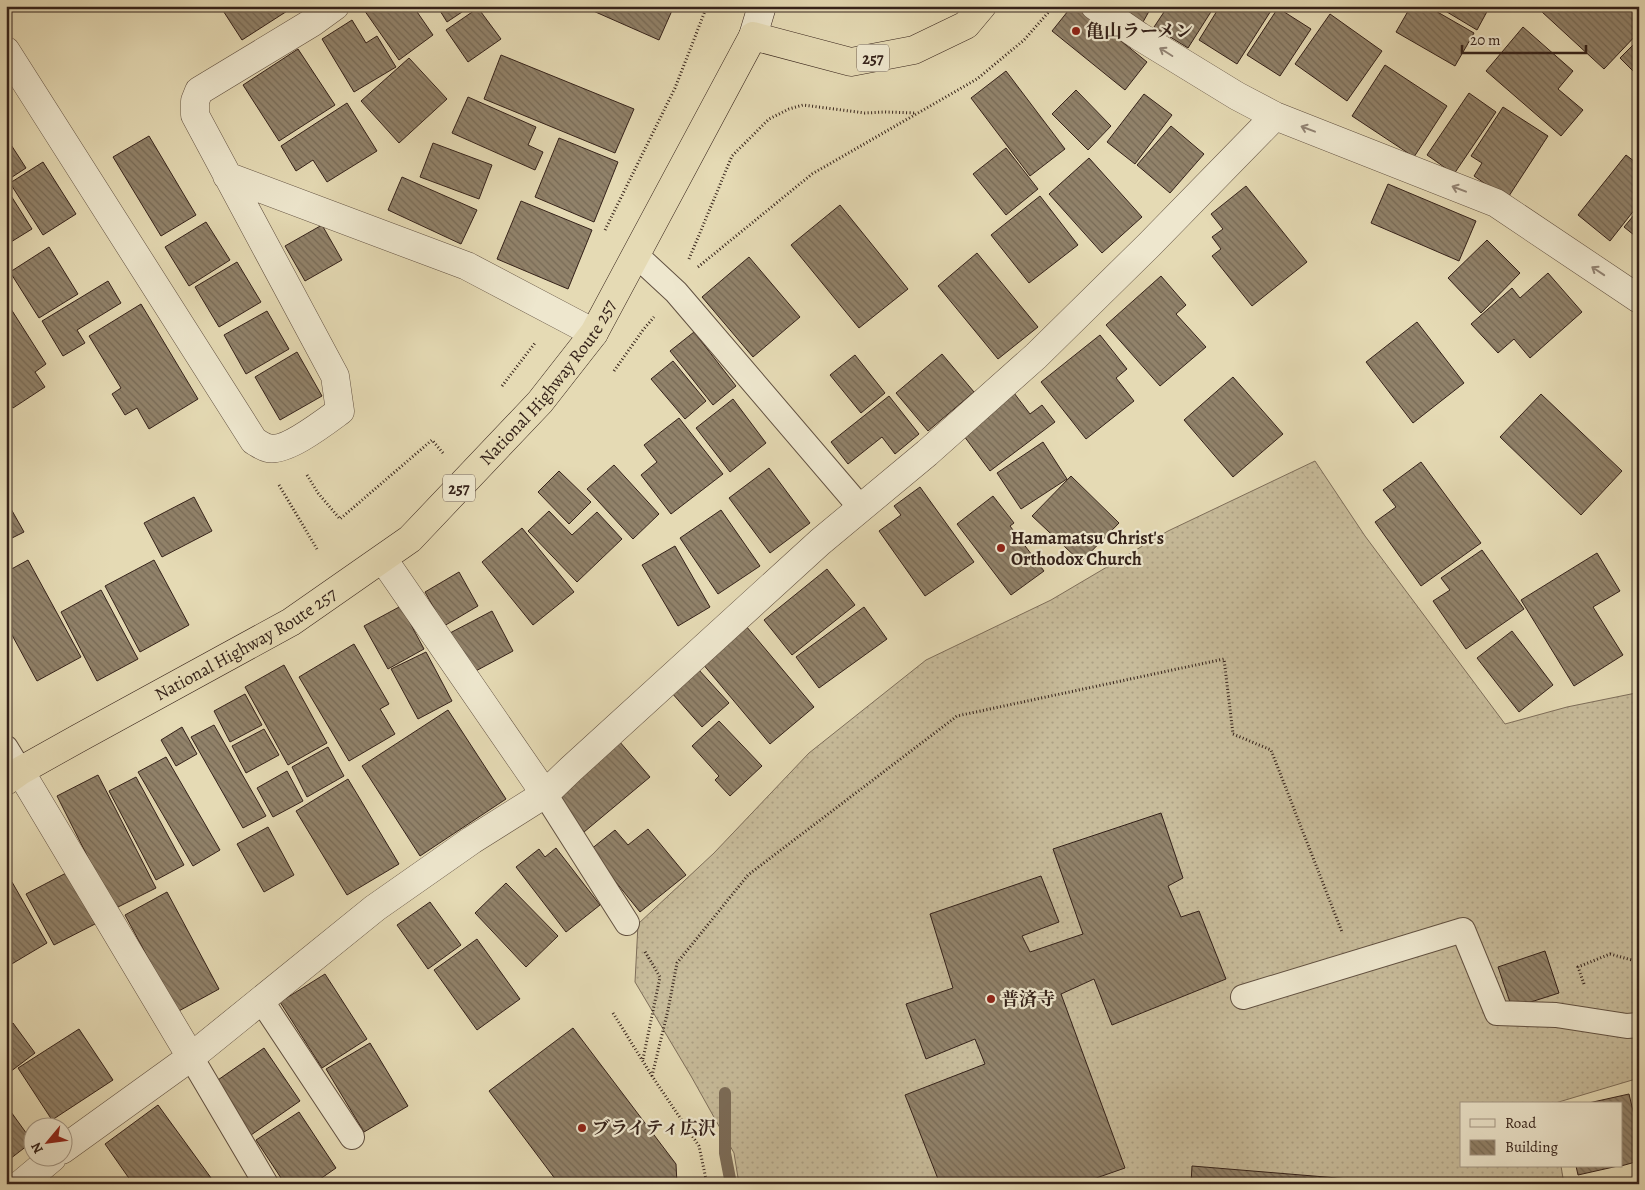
<svg xmlns="http://www.w3.org/2000/svg" width="1645" height="1190" font-family="Alegreya,'Noto Serif JP',serif">
  <style>
    .garden { fill: url(#garden-dots); stroke: #7e6e5a }
    .lines { fill: none; stroke-linecap: round; stroke-linejoin: round }
    .stream { stroke: #7b6b57; stroke-width: 12 }
    .building { fill: url(#building-back-hatch); stroke: #35221a }
    .lane-casing { stroke: #615040; stroke-width: 26 }
    .street-casing { stroke: #615040; stroke-width: 29 }
    .secondary-casing { stroke: #35221a; stroke-width: 29 }
    .highway-casing { stroke: #35221a; stroke-width: 29 }
    .path { stroke: #35221a; stroke-width: 3; stroke-dasharray: 1 2.5; stroke-linecap: butt }
    .lane { stroke: #eee7ce; stroke-width: 24 }
    .street { stroke: #eee7ce; stroke-width: 28 }
    .secondary { stroke: #eee7ce; stroke-width: 28 }
    .highway { stroke: #e5dab4; stroke-width: 28 }
    .oneway { stroke: #928474 }
    .poi-dot { fill: #8f2418; stroke: #eee7ce; stroke-width: 2 }
    .labels { text-anchor: middle; stroke-width: 4.5; stroke-linejoin: round; paint-order: stroke }
    .shield { fill: #eee7ce; stroke: #6c5d50; stroke-width: 1 }
    .shield-label { font-size: 16px; font-weight: bold; fill: #35221a }
    .poi-label { font-size: 18px; font-weight: bold; fill: #35221a; stroke: #eee7ce; text-anchor: start }
    .street-label { font-size: 18px; fill: #35221a; stroke: #eee7ce }
  </style>
  <defs>
    <pattern id="garden-dots" width="8" height="8" patternUnits="userSpaceOnUse" patternTransform="scale(1.25)"><rect width="8" height="8" fill="#c7bb9a"/><path d="M2 2h.1M6 6h.1" fill="none" stroke="#aca084" stroke-width="1.8" stroke-linecap="round"/></pattern>
    <pattern id="building-back-hatch" width="6" height="6" patternUnits="userSpaceOnUse" patternTransform="scale(1.25)"><rect width="6" height="6" fill="#91826a"/><path d="M-1 5l2 2M0 0l6 6M5-1l2 2" fill="none" stroke="#776a56"/></pattern>
  </defs>
  <rect width="100%" height="100%" fill="#e5dab4"/>
  <filter id="stains"><feTurbulence type="fractalNoise" baseFrequency=".004" numOctaves="4"/><feColorMatrix values="0 0 0 0 .2 0 0 0 0 .09 0 0 0 0 .02 0 0 0 .5 -.17"/></filter>
  <radialGradient id="worn" r=".72"><stop offset=".6" stop-color="#630" stop-opacity="0"/><stop offset="1" stop-color="#630" stop-opacity=".3"/></radialGradient>
  <path class="garden" d="M1315 461 1365 536 1505 724 1567 707 1636 693 1639 694V1078L1552 1104H1461V1166H1561L1564 1184H739L734 1153 691 1076 635 982 638 924 714 853 809 753 926 660 1051 600 1168 531Z"/>
  <g class="lines">
    <path class="stream" d="M725 1093V1153L731 1184"/>
  </g>
  <path class="building" d="M220 6H295L242 40Z
    M363 6H413L433 35 399 60 362 7Z
    M437 6H471L447 22Z
    M593 6H674L659 40 591 10Z
    M1072 6H1078L1147 62 1125 90 1052 31Z
    M1117 6H1152L1143 22Z
    M1168 6 1214 7 1188 48 1154 27Z
    M1220 6H1274L1237 64 1199 40Z
    M1411 6H1427L1474 33 1455 66 1396 32Z
    M1437 6H1490L1477 30Z
    M1547 6H1635L1639 10V32L1604 69 1542 12Z
    M478 8 501 39 468 62 446 30Z
    M1278 8 1311 29 1280 76 1247 55Z
    M1330 14 1382 51 1347 101 1295 64Z
    M352 20 366 43 377 36 396 67 354 92 322 39Z
    M1523 27 1573 71 1558 89 1583 110 1561 136 1486 71Z
    M1639 39V77L1620 58Z
    M298 49 335 105 279 141 243 85Z
    M501 55 634 109 615 153 484 99Z
    M409 58 447 99 399 143 361 101Z
    M1385 65 1447 106 1414 157 1352 116Z
    M1006 71 1065 149 1030 176 971 98Z
    M1076 90 1111 126 1088 150 1052 114Z
    M1469 93 1496 112 1454 174 1427 155Z
    M1144 94 1172 115 1135 164 1107 142Z
    M468 97 536 127 528 145 543 152 535 170 452 133Z
    M347 103 377 151 327 182 313 160 296 171 281 146Z
    M1503 107 1548 136 1507 199 1474 176 1482 163 1471 156Z
    M1171 126 1204 154 1170 193 1137 165Z
    M149 136 196 215 161 236 113 157Z
    M6 137 26 168 6 181Z
    M559 138 618 162 594 222 535 197Z
    M433 143 492 165 479 199 420 177Z
    M1006 148 1038 189 1006 215 973 174Z
    M1626 155 1639 165V204L1610 241 1578 215Z
    M1089 158 1142 217 1102 253 1049 194Z
    M43 162 76 214 43 235 10 183Z
    M402 177 477 210 461 244 388 210Z
    M1388 184 1476 221 1459 261 1371 223Z
    M1246 186 1307 262 1252 306 1212 256 1221 249 1212 237 1223 229 1211 214Z
    M8 191 32 229 6 245V192Z
    M1040 196 1078 245 1029 283 991 235Z
    M521 201 592 230 568 289 497 259Z
    M840 205 908 289 859 328 791 245Z
    M1639 209V239L1624 227Z
    M206 222 230 260 189 286 165 247Z
    M322 225 342 260 305 281 285 246Z
    M1487 240 1520 273 1481 313 1448 278Z
    M49 247 78 294 39 318 10 272Z
    M977 253 1038 327 998 359 938 286Z
    M749 257 800 317 753 357 702 297Z
    M237 262 261 302 219 327 195 287Z
    M1548 273 1582 312 1530 358 1514 339 1498 353 1471 324 1512 288 1520 298Z
    M1161 276 1186 305 1176 314 1206 347 1160 386 1106 325Z
    M108 281 121 303 77 330 85 343 63 356 42 321Z
    M141 304 198 399 149 429 137 408 125 415 112 394 121 388 89 336Z
    M11 309 46 364 35 372 45 387 13 408 6 397V312Z
    M267 311 289 349 246 374 224 335Z
    M1417 322 1464 383 1413 423 1366 362Z
    M694 332 736 386 713 405 670 351Z
    M1100 335 1127 369 1116 378 1134 401 1086 439 1041 382Z
    M297 352 322 396 280 420 255 377Z
    M942 354 974 392 928 431 896 393Z
    M855 355 885 393 861 413 830 375Z
    M673 361 706 401 685 419 651 379Z
    M1233 377 1283 434 1233 477 1184 420Z
    M1014 393 1030 414 1042 405 1055 422 990 471 961 432Z
    M1541 394 1622 471 1581 515 1500 437Z
    M889 396 919 434 895 454 882 437 848 464 831 442Z
    M733 399 766 443 730 472 696 428Z
    M679 418 723 474 671 514 641 475 657 462 644 445Z
    M1043 442 1067 479 1021 509 997 473Z
    M1421 462 1481 543 1421 586 1375 522 1396 507 1383 490Z
    M614 465 659 514 633 539 587 489Z
    M769 468 810 523 770 553 729 498Z
    M559 471 591 502 569 524 538 492Z
    M1071 476 1119 523 1081 562 1032 516Z
    M920 487 974 562 925 596 879 531 901 515 894 506Z
    M993 496 1014 523 1010 526 1044 571 1011 595 957 524Z
    M194 497 212 531 162 557 144 523Z
    M6 500 24 532 6 541Z
    M721 510 760 566 718 594 680 538Z
    M549 511 572 535 597 512 622 539 577 582 528 531Z
    M522 528 574 592 533 625 482 562Z
    M675 546 710 607 678 626 642 565Z
    M1482 550 1524 609 1466 649 1433 601 1450 590 1441 578Z
    M1597 553 1620 591 1593 607 1623 655 1574 686 1521 600Z
    M28 560 81 657 37 681 6 624V572Z
    M154 560 189 625 140 652 105 586Z
    M827 569 855 605 792 655 764 620Z
    M459 572 478 606 444 626 425 592Z
    M101 590 138 659 97 681 61 612Z
    M401 606 424 649 388 669 364 626Z
    M864 607 887 639 819 688 796 657Z
    M492 611 513 651 472 673 450 633Z
    M746 626 814 707 770 744 702 663Z
    M1512 631 1553 685 1519 712 1477 658Z
    M354 644 389 704 380 709 395 734 349 761 299 677Z
    M426 652 452 701 418 719 391 669Z
    M284 665 327 743 288 765 245 687Z
    M698 669 729 703 702 727 671 692Z
    M245 694 262 725 230 742 214 711Z
    M448 710 506 799 420 856 362 766Z
    M719 721 762 766 730 796 715 780 719 776 692 746Z
    M214 725 266 816 243 828 191 737Z
    M182 727 197 754 176 766 161 740Z
    M264 729 279 755 246 773 232 746Z
    M619 741 650 777 584 832 554 796Z
    M328 747 344 776 307 797 292 767Z
    M166 757 220 850 193 866 138 772Z
    M287 771 303 801 273 817 257 788Z
    M98 775 156 888 114 909 57 796Z
    M136 777 184 865 156 880 109 791Z
    M348 779 399 864 347 895 296 811Z
    M1161 813 1183 878 1168 886 1181 917 1199 911 1226 979 1112 1025 1094 979 1061 994 1125 1168 1079 1184H940L905 1095 985 1064 975 1039 926 1059 906 1004 953 988 930 914 1041 876 1059 922 1022 936 1030 952 1083 934 1053 849Z
    M268 827 294 875 264 892 237 844Z
    M648 829 686 875 640 912 590 850 615 830 628 845Z
    M556 848 600 905 566 932 516 867 539 849 545 857Z
    M68 872 95 924 54 945 26 894Z
    M12 882 47 943 10 965 6 958V885Z
    M506 883 558 936 526 967 475 913Z
    M167 892 219 989 177 1012 125 915Z
    M430 902 461 945 428 969 397 925Z
    M477 939 520 999 477 1030 434 970Z
    M1545 951 1559 993 1512 1008 1498 967Z
    M325 974 367 1039 322 1068 280 1002Z
    M13 1023 35 1053 6 1075V1028Z
    M573 1028 676 1164 677 1184H559L489 1091Z
    M79 1029 113 1080 52 1120 18 1068Z
    M370 1043 408 1106 364 1132 326 1069Z
    M264 1048 300 1101 251 1135 215 1082Z
    M1629 1094 1639 1136V1161L1621 1166V1104H1584Z
    M6 1105 32 1141V1142L6 1162Z
    M158 1105 214 1182 211 1184H133L105 1144Z
    M299 1112 336 1168 313 1184H285L256 1140Z
    M1192 1166 1410 1184H1191Z
    M1576 1166H1618L1578 1175Z"/>
  <g class="lines">
    <defs>
      <path id="lane" d="M636 255 676 292 860 507
        M6 748 20 771
        M545 794 627 923
        M1243 997 1463 930 1497 1013 1556 1015 1627 1026 1639 1025
        M261 1000 352 1137
        M191 1057 266 1184"/>
      <path id="street" d="M1095 6 1139 36 1237 96 1275 116 1496 203 1639 299
        M6 51 254 441C258 443 263 447 268 448 285 453 325 422 340 411L335 376 195 115V101L199 91 313 22 335 6
        M227 176 467 266 594 333
        M383 559 545 794
        M20 771 191 1057
        M62 1150 191 1057 375 908 472 840 545 794 571 769 820 542 927 453 1036 356 1149 245 1275 116
        M21 1184 52 1158"/>
      <path id="secondary" d="M753 36 762 6"/>
      <g id="highway">
        <path id="s1" d="M6 781 20 771 79 738 291 622 410 539 540 402 594 333 753 36 851 62 914 50 966 25 982 6"/>
      </g>
    </defs>
    <use href="#lane" class="lane-casing"/>
    <use href="#street" class="street-casing"/>
    <use href="#secondary" class="secondary-casing"/>
    <use href="#highway" class="highway-casing"/>
    <path class="path" d="M605 230 675 88 707 6
      M689 259 732 156 769 119 789 109 803 105 865 113 885 112 916 113
      M698 267 812 174 977 79 1024 40 1054 6
      M614 371 643 330 654 317
      M502 386 535 343
      M307 475 318 493 340 519 432 440 443 453
      M279 485 317 549
      M1584 984 1578 967 1610 954 1639 962
      M613 1013 652 1076 699 1146 707 1184
      M643 1059 660 977 644 950
      M652 1076 668 1010 677 963 748 875 957 716 1224 659 1233 734 1271 750 1342 932"/>
    <use href="#lane" class="lane"/>
    <use href="#street" class="street"/>
    <use href="#secondary" class="secondary"/>
    <use href="#highway" class="highway"/>
  </g>
  <defs><path id="oneway-shaft" d="M-6 0H5M1.5-3L5.5 0L1.5 3" fill="none" stroke-width="1.6" stroke-linecap="round" stroke-linejoin="round" transform="scale(1.25)"/></defs>
  <g class="oneway">
    <use href="#oneway-shaft" transform="translate(1166 52) rotate(-148)"/>
    <use href="#oneway-shaft" transform="translate(1308 129) rotate(-159)"/>
    <use href="#oneway-shaft" transform="translate(1459 189) rotate(-159)"/>
    <use href="#oneway-shaft" transform="translate(1598 271) rotate(-146)"/>
  </g>
  <g class="poi-dot">
    <circle cx="1076" cy="31" r="5"/>
    <circle cx="1001" cy="548" r="5"/>
    <circle cx="991" cy="999" r="5"/>
    <circle cx="582" cy="1128" r="5"/>
  </g>
  <g class="labels">
    <g class="shield">
      <rect x="857" y="44.5" width="32" height="27" rx="4"/>
      <rect x="443" y="474.5" width="32" height="27" rx="4"/>
    </g>
    <g class="shield-label">
      <text x="873" y="64">257</text>
      <text x="459" y="494">257</text>
    </g>
    <g class="poi-label">
      <text x="1086" y="37">亀山ラーメン</text>
      <text x="1011" y="544">Hamamatsu Christ's<tspan x="1011" dy="21">Orthodox Church</tspan></text>
      <text x="1001" y="1005">普済寺</text>
      <text x="592" y="1134">ブライティ広沢</text>
    </g>
    <g class="street-label">
      <text dy="6" stroke="none"><textPath href="#s1" startOffset="681">National Highway Route 257</textPath></text>
      <text dy="6" stroke="none"><textPath href="#s1" startOffset="276">National Highway Route 257</textPath></text>
    </g>
  </g>
  <rect width="1645" height="1190" fill="none" stroke="#e5dab4" stroke-width="25"/>
  <rect x="8" y="8" width="1630" height="1175" fill="none" stroke="#35221a" stroke-width="2.5"/>
  <rect x="12" y="12" width="1620" height="1165" fill="none" stroke="#35221a"/>
  <rect x="1460" y="1102" width="162" height="65" fill="#eee7ce" stroke="#a49886"/>
  <rect x="1470" y="1119" width="25" height="8" fill="#eee7ce" stroke="#a49886"/>
  <text x="1505" y="1128" font-size="15" fill="#35221a">Road</text>
  <rect x="1470" y="1140" width="25" height="15" fill="url(#building-back-hatch)" stroke="#a49886"/>
  <text x="1505" y="1152" font-size="15" fill="#35221a">Building</text>
  <g transform="translate(48 1142) rotate(241)"><circle r="24" fill="#eee7ce" stroke="#a49886"/>
  <path d="M0-4L9 19L0 12L-9 19Z" fill="#8f2418"/>
  <text y="-8" font-size="14" font-weight="bold" text-anchor="middle" fill="#35221a">N</text>
  </g>
  <path d="M1462 45v8h124v-8" fill="none" stroke="#35221a" stroke-width="2.5"/>
  <text x="1470" y="45" font-size="15" fill="#35221a" stroke="#eee7ce" stroke-width="4" paint-order="stroke">20 m</text>
  <rect width="100%" height="100%" filter="url(#stains)"/>
  <rect width="100%" height="100%" fill="url(#worn)"/>
</svg>
